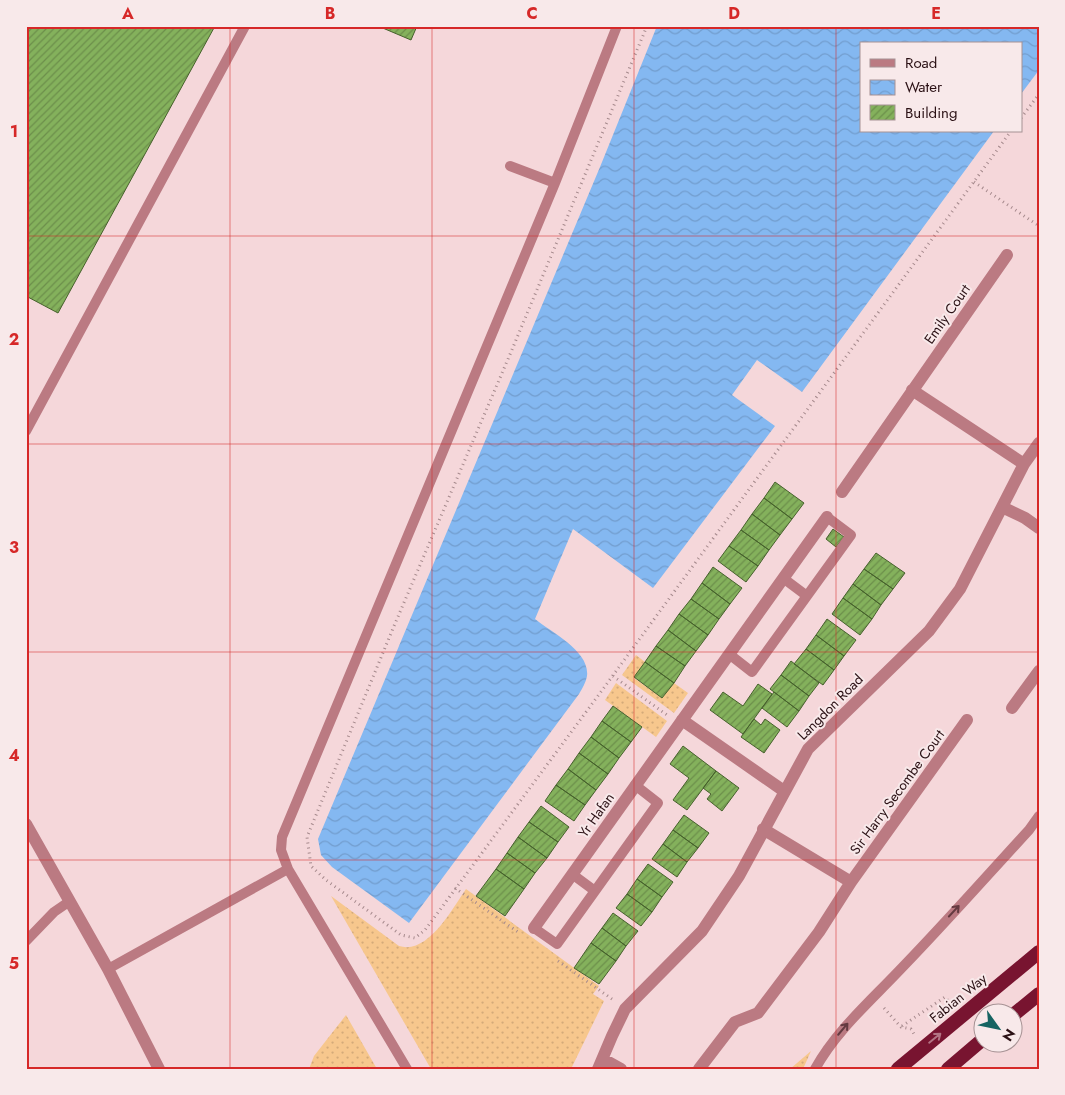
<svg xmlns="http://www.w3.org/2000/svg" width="1065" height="1095" font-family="Jost,sans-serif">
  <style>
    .grass { fill: url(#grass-dots) }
    .water { fill: url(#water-waves) }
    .building { fill: url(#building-hatch); stroke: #46612c }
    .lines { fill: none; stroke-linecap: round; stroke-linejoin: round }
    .path { stroke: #a5898c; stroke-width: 3; stroke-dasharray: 1 4; stroke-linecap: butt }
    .service { stroke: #bb7a82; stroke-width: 10 }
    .minor { stroke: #bb7a82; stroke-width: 12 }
    .trunk { stroke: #781430; stroke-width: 14 }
    .oneway { stroke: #643a40 }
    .oneway2 { stroke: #b27484 }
    .grid { fill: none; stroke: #d62828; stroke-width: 1; stroke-opacity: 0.55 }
    .labels { text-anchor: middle; stroke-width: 4; stroke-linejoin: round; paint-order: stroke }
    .street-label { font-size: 14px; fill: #2a1014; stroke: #f8e9ea }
    .neatline { fill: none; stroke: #d62828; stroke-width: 2 }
    .grid-label { font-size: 16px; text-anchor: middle; font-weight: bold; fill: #d62828 }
  </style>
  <defs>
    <pattern id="grass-dots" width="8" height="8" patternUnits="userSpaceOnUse" patternTransform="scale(1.25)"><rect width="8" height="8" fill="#f7c78d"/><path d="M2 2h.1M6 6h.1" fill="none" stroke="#d4aa79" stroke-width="1.8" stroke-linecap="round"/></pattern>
    <pattern id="water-waves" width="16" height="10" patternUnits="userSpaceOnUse" patternTransform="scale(1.25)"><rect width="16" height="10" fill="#84b8f1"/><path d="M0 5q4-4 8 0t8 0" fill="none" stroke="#729dce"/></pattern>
    <pattern id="building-hatch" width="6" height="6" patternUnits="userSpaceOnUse" patternTransform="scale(1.25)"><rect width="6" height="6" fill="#84b15c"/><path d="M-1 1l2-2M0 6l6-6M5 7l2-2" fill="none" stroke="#6c8f4b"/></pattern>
  </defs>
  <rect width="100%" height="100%" fill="#f5d7da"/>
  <path class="grass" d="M636 655 645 662 634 678 662 698 674 683 688 693 674 713 622 675Z
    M616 683 667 721 656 737 605 700Z
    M466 889 599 986 593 994 604 1001 571 1069H431L331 896 399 946C428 955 452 909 466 889Z
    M346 1015 377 1069H309L314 1056Z
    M811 1051 803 1069H790Z"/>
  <path class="water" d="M657 26H1039V70L1021 94V44H861V131H994L802 392 757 360 732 395 775 426 653 588 573 529 535 619C552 633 590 651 587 676 586 682 582 689 579 694L409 923 332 867 321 855 318 839 600 167Z"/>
  <path class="building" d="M26 26H215L58 313 26 296Z
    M378 26H417L411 40Z
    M775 482 804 503 792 519 764 498Z
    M764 498 792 519 780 535 752 514Z
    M752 514 780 535 769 550 741 530Z
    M833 529 844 537 836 547 826 539Z
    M741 530 769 550 758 566 729 546Z
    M729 546 758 566 746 582 718 561Z
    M876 553 905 573 893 589 864 569Z
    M713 567 742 588 730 604 702 583Z
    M864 569 893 589 881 605 853 584Z
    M702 583 730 604 719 619 691 599Z
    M853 584 881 605 872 619 843 598Z
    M843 598 872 619 860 635 832 614Z
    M691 599 719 619 708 635 679 614Z
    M679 614 708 635 696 651 668 630Z
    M827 619 856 640 844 656 816 635Z
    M668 630 696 651 685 666 656 646Z
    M816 635 844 656 834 670 806 649Z
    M656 646 685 666 674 683 645 662Z
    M806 649 834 670 823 685 794 664Z
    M791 661 819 683 809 696 781 675Z
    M645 662 674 683 662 698 634 677Z
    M781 675 809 696 799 711 770 689Z
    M758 684 772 694 743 734 710 710 723 692 743 706Z
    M774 692 799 711 787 727 762 708Z
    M613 706 642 727 631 742 602 721Z
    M754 719 761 725 765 719 780 730 764 753 741 737Z
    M602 721 631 742 619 758 591 737Z
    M591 737 619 758 608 774 579 753Z
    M683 746 716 771 687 810 673 800 689 778 670 764Z
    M579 753 608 774 596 790 568 769Z
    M568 769 596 790 585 805 556 785Z
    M716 771 739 788 722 811 707 799 711 794 703 788Z
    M556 785 585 805 574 821 545 801Z
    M541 806 569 827 558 842 529 822Z
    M684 815 709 833 698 848 673 830Z
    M529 822 558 842 547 858 518 837Z
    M673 830 698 848 687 862 663 844Z
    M518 837 547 858 535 873 507 853Z
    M663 844 687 862 677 877 652 859Z
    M507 853 535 873 524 889 496 869Z
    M648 864 673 882 662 897 637 879Z
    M496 869 524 889 505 916 476 896Z
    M637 879 662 897 652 912 627 894Z
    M627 894 652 912 641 926 616 908Z
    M613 913 638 931 626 946 602 928Z
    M602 928 626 946 616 961 591 943Z
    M591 943 616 961 599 984 574 968Z"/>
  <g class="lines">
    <path class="path" d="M647 26 511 352 394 626 307 837 311 866 326 880 401 935 415 938 425 930 603 689 1011 131
      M1021 118 1039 94
      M974 182 1039 226
      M613 676 667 715
      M455 888 518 932
      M558 961 612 999
      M884 1008 901 1027 911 1029 914 1034
      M902 1026 945 997 950 1003"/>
    <path class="service" d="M510 166 555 183
      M26 431 245 26
      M783 578 807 596
      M729 654 752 672 851 535 827 517
      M572 874 595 891
      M534 928 557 944 658 803 635 785
      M26 941 54 912 70 901
      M108 969 288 869
      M407 1069 288 869 281 850 282 837 555 183 617 26
      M815 1069C835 1033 866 1005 894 976 940 929 984 879 1029 830L1039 816"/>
    <path class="minor" d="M912 390 1024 464
      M842 492 1007 255
      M1002 507 1025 518 1039 528
      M1012 708 1039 671
      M682 720 784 791
      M26 824 108 969 159 1069
      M763 829 851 882
      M534 928 827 517
      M603 1059 621 1069
      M598 1069 612 1036 625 1009 702 931 739 876 808 749 929 631 960 589 1024 464 1039 443
      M699 1069 735 1022 758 1013 819 932 851 882 967 720"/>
    <path class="trunk" d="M1012 1016 1039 994
      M898 1069 1039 952
      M948 1069 982 1040"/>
  </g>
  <defs><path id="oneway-shaft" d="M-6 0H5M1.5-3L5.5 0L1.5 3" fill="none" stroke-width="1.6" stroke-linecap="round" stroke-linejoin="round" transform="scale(1.25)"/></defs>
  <g class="oneway">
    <use href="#oneway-shaft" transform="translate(954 911) rotate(-47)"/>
    <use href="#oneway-shaft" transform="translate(843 1029) rotate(-50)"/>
  </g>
  <use class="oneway2" href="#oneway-shaft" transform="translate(935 1038) rotate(-39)"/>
  <path class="grid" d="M230 26V1069M432 26V1069M634 26V1069M836 26V1069M26 236H1039M26 444H1039M26 652H1039M26 860H1039"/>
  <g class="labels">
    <g class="street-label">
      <text transform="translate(947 314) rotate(-55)" y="5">Emily Court</text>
      <text transform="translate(830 707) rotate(-45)" y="5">Langdon Road</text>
      <text transform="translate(897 792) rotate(-54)" y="5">Sir Harry Secombe Court</text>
      <text transform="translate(596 815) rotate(-55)" y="5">Yr Hafan</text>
      <text transform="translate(958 998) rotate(-39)" y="5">Fabian Way</text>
    </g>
  </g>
  <rect width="1065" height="1095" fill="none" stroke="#f8e9ea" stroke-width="55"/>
  <rect x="860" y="42" width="162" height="90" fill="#f8e9ea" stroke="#a69294"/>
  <rect x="870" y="59" width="25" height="8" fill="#bb7a82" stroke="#a69294"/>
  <text x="905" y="68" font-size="15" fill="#2a1014">Road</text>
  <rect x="870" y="80" width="25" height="15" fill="url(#water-waves)" stroke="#a69294"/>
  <text x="905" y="92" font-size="15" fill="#2a1014">Water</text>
  <rect x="870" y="105" width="25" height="15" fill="url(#building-hatch)" stroke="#a69294"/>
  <text x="905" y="118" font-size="15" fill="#2a1014">Building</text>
  <g transform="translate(998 1028) rotate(123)"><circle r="24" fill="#f8e9ea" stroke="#a69294"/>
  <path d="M0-4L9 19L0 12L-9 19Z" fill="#166462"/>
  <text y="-8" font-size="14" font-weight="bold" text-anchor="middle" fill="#2a1014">N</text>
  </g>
  <rect x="28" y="28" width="1010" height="1040" class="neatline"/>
  <g class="grid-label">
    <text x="128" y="19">A</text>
    <text x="330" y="19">B</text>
    <text x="532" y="19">C</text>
    <text x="734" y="19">D</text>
    <text x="936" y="19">E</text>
    <text x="14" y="137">1</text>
    <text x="14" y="345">2</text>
    <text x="14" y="553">3</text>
    <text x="14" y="761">4</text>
    <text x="14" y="969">5</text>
  </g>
</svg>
